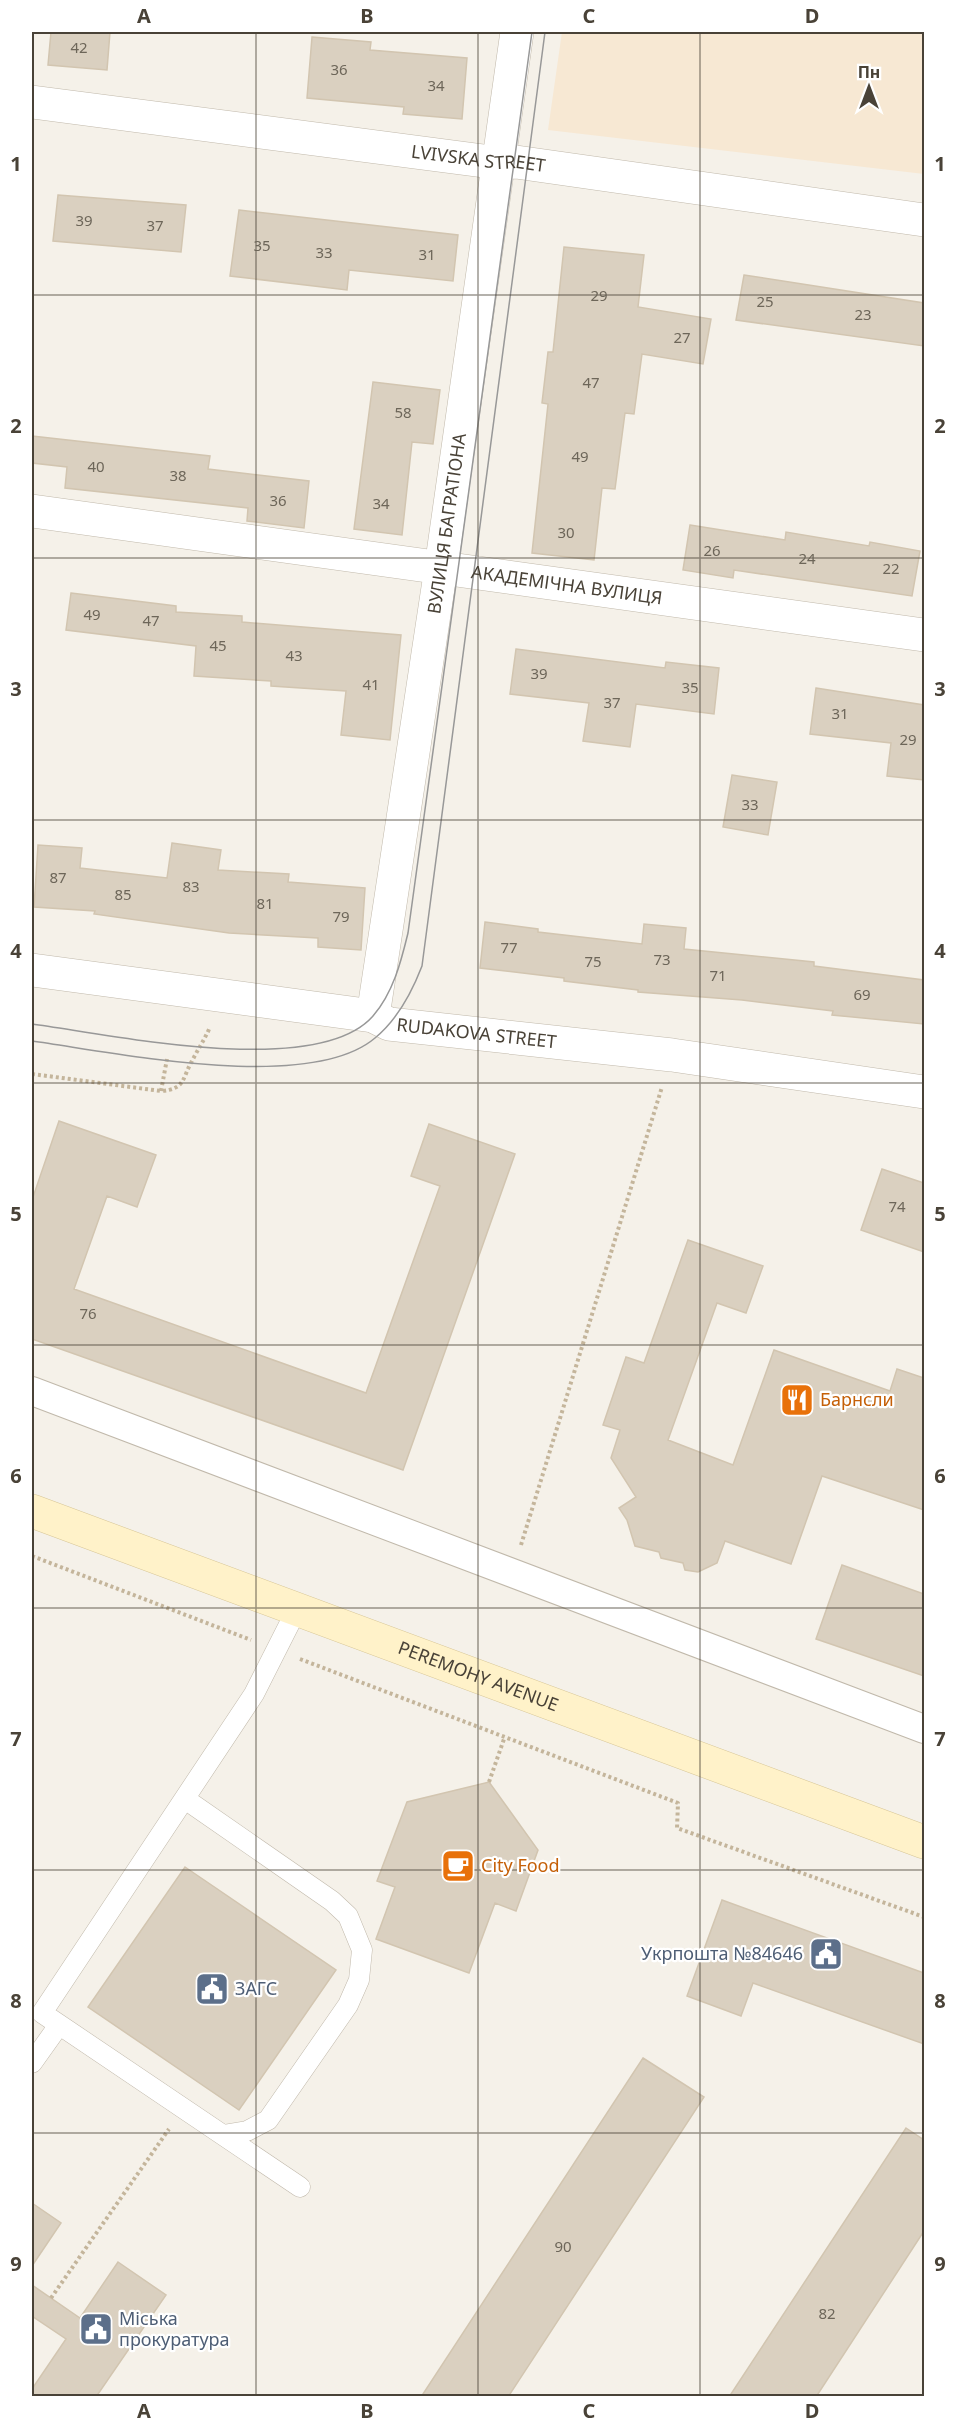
<svg xmlns="http://www.w3.org/2000/svg" width="956" height="2428" font-family="'Noto Sans',sans-serif">
  <style>
    .commercial { fill: #f7e8d3 }
    .building { fill: #dad0c0; stroke: #d2c5b0; stroke-width: 1.5 }
    .lines { fill: none; stroke-linecap: round; stroke-linejoin: round }
    .service-casing { stroke: #c1b9ab; stroke-width: 21 }
    .pedestrian-casing { stroke: #c1b9ab; stroke-width: 30 }
    .minor-casing { stroke: #c1b9ab; stroke-width: 34 }
    .secondary-casing { stroke: #d7c697; stroke-width: 34 }
    .path { stroke: #c4b59b; stroke-width: 4; stroke-dasharray: 3 3; stroke-linecap: butt }
    .service { stroke: #fff; stroke-width: 20 }
    .pedestrian { stroke: #fff; stroke-width: 28 }
    .minor { stroke: #fff; stroke-width: 33 }
    .secondary { stroke: #fff2c9; stroke-width: 33 }
    .tram { stroke: #989898; stroke-width: 1.5 }
    .grid { fill: none; stroke: #494237; stroke-width: 1.5; stroke-opacity: 0.55 }
    .labels { text-anchor: middle; stroke-width: 4.5; stroke-linejoin: round; paint-order: stroke }
    .number-label { font-size: 15px; fill: #6d6659 }
    .street-label { font-size: 18px; fill: #494237; stroke: #fff }
    .food-label { font-size: 18px; fill: #c56008; stroke: #fff; text-anchor: start }
    .service-label { font-size: 18px; fill: #4e5e75; stroke: #fff; text-anchor: start }
    .neatline { fill: none; stroke: #494237; stroke-width: 2 }
    .grid-label { font-size: 20px; text-anchor: middle; font-weight: bold; fill: #494237 }
  </style>
  <rect width="100%" height="100%" fill="#f5f1e9"/>
  <path class="commercial" d="M562 32H924V174L548 130Z"/>
  <path class="building" d="M51 32H110L107 70 48 65Z
    M312 37 371 42 370 50 467 58 462 119 403 114 404 107 307 98Z
    M58 195 186 205 181 252 53 241Z
    M239 210 458 235 453 281 349 270 347 290 230 276Z
    M564 247 644 255 638 307 711 319 703 364 642 354 634 414 625 413 615 489 602 488 594 560 532 553 548 404 542 403 548 352H553Z
    M744 275 924 303V346L736 320Z
    M373 382 440 390 433 444 412 442 402 535 354 529Z
    M32 436 210 456 208 469 309 481 304 528 247 521 248 508 65 488 67 467 32 463Z
    M690 525 785 540 786 532 869 546 870 542 920 551 912 596 734 570 733 578 683 570Z
    M71 593 176 606V612L242 616V622L401 635 390 740 341 735 346 691 271 686V681L194 676 196 646 66 630Z
    M516 649 665 668 666 662 719 668 714 714 636 704 630 747 583 741 589 703 510 694Z
    M816 688 924 705V780L887 776 891 743 810 734Z
    M732 775 777 782 768 835 723 827Z
    M172 843 221 850 218 870 289 874 288 882 365 888 361 950 318 947V938L229 933 94 914 95 911 34 907 38 845 82 848 80 868 167 878Z
    M485 922 538 929V932L642 944 644 924 686 928 684 949 814 962V966L924 980V1024L832 1015 833 1011 742 1000 638 992V990L564 981V978L480 968Z
    M59 1121 156 1155 137 1207 107 1196 74 1289 366 1393 440 1186 411 1176 429 1124 515 1154 403 1470 32 1339V1200Z
    M882 1169 924 1183V1252L861 1230Z
    M688 1240 763 1266 746 1313 717 1303 668 1440 733 1465 774 1350 890 1391 897 1369 924 1378V1510L822 1476 791 1564 725 1541 717 1563 698 1572 685 1570 683 1563 661 1558 659 1552 635 1546 627 1520 619 1508 636 1497 611 1458 620 1430 603 1425 626 1357 644 1363Z
    M842 1565 924 1594V1676L816 1639Z
    M489 1782 538 1850 516 1911 495 1903 469 1973 376 1939 395 1887 377 1881 407 1802Z
    M185 1867 336 1970 239 2110 88 2007Z
    M722 1900 924 1973V2044L753 1983 741 2016 687 1996Z
    M643 2058 704 2097 508 2397H421Z
    M906 2128 924 2140V2231L816 2397H729Z
    M32 2203 61 2223 32 2266Z
    M118 2262 166 2295 96 2397H32V2389L66 2339 32 2316V2285L80 2318Z"/>
  <g class="lines">
    <defs>
      <path id="service" d="M297 1609 254 1694 42 2013 300 2187
        M185 1799 332 1901 348 1916 362 1950 359 1980 348 2005 268 2120 247 2131 223 2135
        M32 2063 59 2025"/>
      <path id="pedestrian" d="M32 1391 924 1729"/>
      <g id="minor">
        <path id="s1" d="M32 102 499 163 516 162 924 220"/>
        <path id="s2" d="M32 511 924 635"/>
        <path id="s3" d="M32 970 373 1016 389 1024 672 1055 924 1092"/>
        <path id="s4" d="M373 1016 441 568 517 32"/>
      </g>
      <g id="secondary">
        <path id="s5" d="M32 1511 924 1842"/>
      </g>
    </defs>
    <use href="#service" class="service-casing"/>
    <use href="#pedestrian" class="pedestrian-casing"/>
    <use href="#minor" class="minor-casing"/>
    <use href="#secondary" class="secondary-casing"/>
    <path class="path" d="M32 1074 161 1091C186 1089 182 1078 192 1061 198 1049 205 1039 210 1027
      M161 1091 167 1059
      M521 1545 662 1087
      M32 1556 251 1640
      M300 1659 678 1803 677 1828 924 1917
      M489 1782 504 1739
      M51 2298 169 2129"/>
    <use href="#service" class="service"/>
    <use href="#pedestrian" class="pedestrian"/>
    <use href="#minor" class="minor"/>
    <use href="#secondary" class="secondary"/>
    <path class="tram" d="M32 1024C108 1034 317 1080 373 1016 393 993 401 962 408 933L532 32
      M32 1041C113 1052 309 1094 375 1038 397 1020 412 992 422 966L545 32"/>
  </g>
  <path class="grid" d="M256 32V2396M478 32V2396M700 32V2396M32 295H924M32 558H924M32 820H924M32 1083H924M32 1345H924M32 1608H924M32 1870H924M32 2133H924"/>
  <defs>
    <symbol id="restaurant-square" viewBox="-11 -11 22 22"><rect x="-9" y="-9" width="18" height="18" rx="4" fill="#e8710a" stroke="#fff"/><path d="M-5-6h1v4h1v-4h1v4h1v-4h1v5L-1.5 .5V6h-2V.5L-5-1ZM5-6V6H3V1.5H1.5Q1.5-4 5-6Z" fill="#fff"/></symbol>
    <symbol id="cafe-square" viewBox="-11 -11 22 22"><rect x="-9" y="-9" width="18" height="18" rx="4" fill="#e8710a" stroke="#fff"/><path d="M-5.5-4.5H6V0H3Q3 3.5 0 3.5H-2.5Q-5.5 3.5-5.5 0ZM3-3.2v2h1.7v-2ZM-6 4.5H4V6H-6Z" fill="#fff"/></symbol>
    <symbol id="civic-square" viewBox="-11 -11 22 22"><rect x="-9" y="-9" width="18" height="18" rx="4" fill="#5c6f8a" stroke="#fff"/><path d="M-.6-6.5H3V-4.5H.6V-3L4-1V1h2V6H-6V1h2V-1L-.6-3ZM-1.2 2.5V6h2.4V2.5Z" fill="#fff"/></symbol>
  </defs>
  <g fill-rule="evenodd">
    <use href="#restaurant-square" x="778" y="1381" width="38" height="38"/>
    <use href="#cafe-square" x="439" y="1847" width="38" height="38"/>
    <use href="#civic-square" x="807" y="1935" width="38" height="38"/>
    <use href="#civic-square" x="193" y="1970" width="38" height="38"/>
    <use href="#civic-square" x="77" y="2310" width="38" height="38"/>
  </g>
  <g class="labels">
    <g class="number-label">
      <text x="79" y="53">42</text>
      <text x="339" y="75">36</text>
      <text x="436" y="91">34</text>
      <text x="84" y="226">39</text>
      <text x="155" y="231">37</text>
      <text x="262" y="251">35</text>
      <text x="324" y="258">33</text>
      <text x="427" y="260">31</text>
      <text x="599" y="301">29</text>
      <text x="765" y="307">25</text>
      <text x="863" y="320">23</text>
      <text x="682" y="343">27</text>
      <text x="591" y="388">47</text>
      <text x="403" y="418">58</text>
      <text x="580" y="462">49</text>
      <text x="96" y="472">40</text>
      <text x="178" y="481">38</text>
      <text x="278" y="506">36</text>
      <text x="381" y="509">34</text>
      <text x="566" y="538">30</text>
      <text x="712" y="556">26</text>
      <text x="807" y="564">24</text>
      <text x="891" y="574">22</text>
      <text x="92" y="620">49</text>
      <text x="151" y="626">47</text>
      <text x="218" y="651">45</text>
      <text x="294" y="661">43</text>
      <text x="539" y="679">39</text>
      <text x="371" y="690">41</text>
      <text x="690" y="693">35</text>
      <text x="612" y="708">37</text>
      <text x="840" y="719">31</text>
      <text x="908" y="745">29</text>
      <text x="750" y="810">33</text>
      <text x="58" y="883">87</text>
      <text x="191" y="892">83</text>
      <text x="123" y="900">85</text>
      <text x="265" y="909">81</text>
      <text x="341" y="922">79</text>
      <text x="509" y="953">77</text>
      <text x="662" y="965">73</text>
      <text x="593" y="967">75</text>
      <text x="718" y="981">71</text>
      <text x="862" y="1000">69</text>
      <text x="897" y="1212">74</text>
      <text x="88" y="1319">76</text>
      <text x="563" y="2252">90</text>
      <text x="827" y="2319">82</text>
    </g>
    <g class="street-label">
      <text dy="6" stroke="none"><textPath href="#s1" startOffset="450">LVIVSKA STREET</textPath></text>
      <text dy="6" stroke="none"><textPath href="#s4" startOffset="498">ВУЛИЦЯ БАГРАТІОНА</textPath></text>
      <text dy="6" stroke="none"><textPath href="#s2" startOffset="540">АКАДЕМІЧНА ВУЛИЦЯ</textPath></text>
      <text dy="6" stroke="none"><textPath href="#s3" startOffset="450">RUDAKOVA STREET</textPath></text>
      <text dy="6" stroke="none"><textPath href="#s5" startOffset="476">PEREMOHY AVENUE</textPath></text>
    </g>
    <g class="food-label">
      <text x="820" y="1406">Барнсли</text>
      <text x="481" y="1872">City Food</text>
    </g>
    <g class="service-label">
      <text x="803" y="1960" text-anchor="end">Укрпошта №84646</text>
      <text x="235" y="1995">ЗАГС</text>
      <text x="119" y="2325">Міська<tspan x="119" dy="21">прокуратура</tspan></text>
    </g>
  </g>
  <rect width="956" height="2428" fill="none" stroke="#ffffff" stroke-width="66"/>
  <g transform="translate(869 87)" stroke="#ffffff" stroke-width="4.5" paint-order="stroke">
  <path d="M0-4.5L10 22L0 15L-10 22Z" fill="#494237"/>
  <text y="-9" font-size="16" font-weight="bold" text-anchor="middle" fill="#494237">Пн</text>
  </g>
  <rect x="33" y="33" width="890" height="2362" class="neatline"/>
  <g class="grid-label">
    <text x="144" y="23">A</text>
    <text x="367" y="23">B</text>
    <text x="589" y="23">C</text>
    <text x="812" y="23">D</text>
    <text x="16" y="171">1</text>
    <text x="940" y="171">1</text>
    <text x="16" y="433">2</text>
    <text x="940" y="433">2</text>
    <text x="16" y="696">3</text>
    <text x="940" y="696">3</text>
    <text x="16" y="958">4</text>
    <text x="940" y="958">4</text>
    <text x="16" y="1221">5</text>
    <text x="940" y="1221">5</text>
    <text x="16" y="1483">6</text>
    <text x="940" y="1483">6</text>
    <text x="16" y="1746">7</text>
    <text x="940" y="1746">7</text>
    <text x="16" y="2008">8</text>
    <text x="940" y="2008">8</text>
    <text x="16" y="2271">9</text>
    <text x="940" y="2271">9</text>
    <text x="144" y="2418">A</text>
    <text x="367" y="2418">B</text>
    <text x="589" y="2418">C</text>
    <text x="812" y="2418">D</text>
  </g>
</svg>
